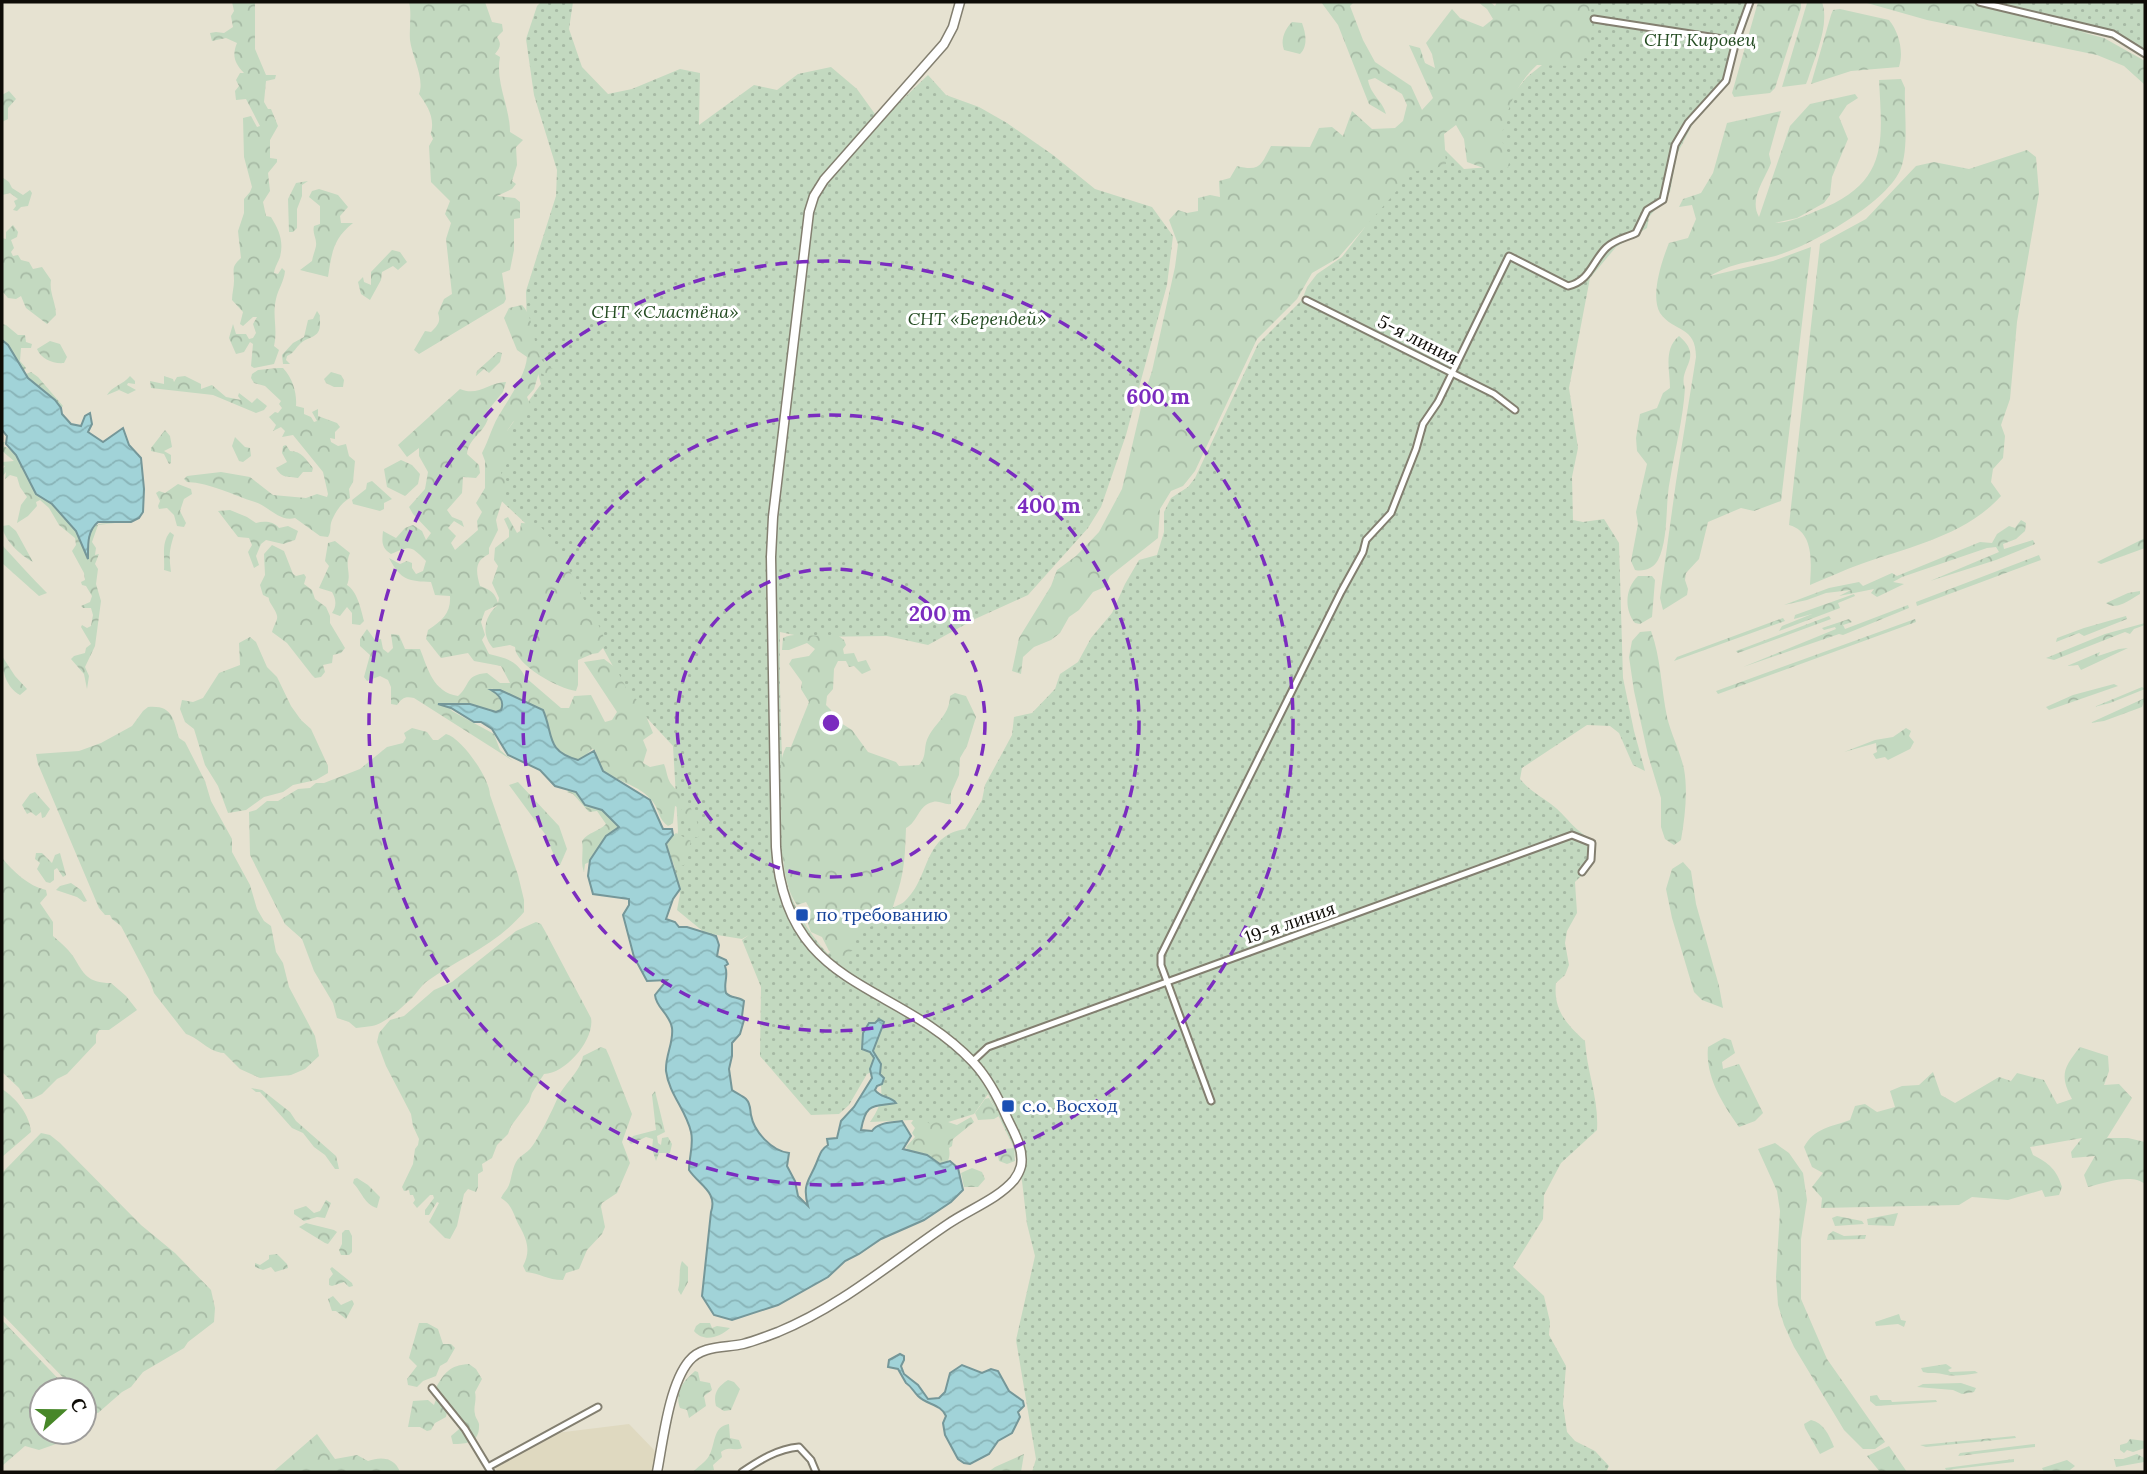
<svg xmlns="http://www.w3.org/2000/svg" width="2147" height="1474" font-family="Lora,serif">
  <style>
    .built { fill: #dfd9c0 }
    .grass { fill: url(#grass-dots) }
    .forest { fill: url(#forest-crowns) }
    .water { fill: url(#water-waves); stroke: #759799; stroke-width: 2 }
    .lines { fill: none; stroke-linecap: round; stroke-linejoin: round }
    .street-casing { stroke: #837f70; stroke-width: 9 }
    .secondary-casing { stroke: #837f70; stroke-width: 11 }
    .street { stroke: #fff; stroke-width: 5 }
    .secondary { stroke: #fff; stroke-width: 8 }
    .ring { fill: none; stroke: #7b2cbf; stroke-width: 3.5; stroke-dasharray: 12 9 }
    .transit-dot { fill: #1a4fb4; stroke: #fff; stroke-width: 2.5 }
    .labels { text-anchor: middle; stroke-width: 6; stroke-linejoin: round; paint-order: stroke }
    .park-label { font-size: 18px; font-style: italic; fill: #244c22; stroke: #fff }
    .street-label { font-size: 18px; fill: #0e0c07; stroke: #fff }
    .transit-label { font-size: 18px; fill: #164399; stroke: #fff; text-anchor: start }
    .centre { fill: #7b2cbf; stroke: #fff; stroke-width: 3.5 }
    .ring-label { font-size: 21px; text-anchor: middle; font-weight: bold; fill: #7b2cbf; stroke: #fff; stroke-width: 6; stroke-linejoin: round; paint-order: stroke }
  </style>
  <defs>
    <pattern id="grass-dots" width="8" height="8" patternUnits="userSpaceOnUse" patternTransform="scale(1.75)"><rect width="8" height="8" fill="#c3d9c0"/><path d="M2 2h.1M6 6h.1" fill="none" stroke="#a6b9a4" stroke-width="1.8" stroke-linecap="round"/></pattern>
    <pattern id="forest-crowns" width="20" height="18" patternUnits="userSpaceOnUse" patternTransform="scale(1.75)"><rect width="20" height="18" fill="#c3d9c0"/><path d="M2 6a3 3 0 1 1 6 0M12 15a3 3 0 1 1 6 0" fill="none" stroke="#a6b9a4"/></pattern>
    <pattern id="water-waves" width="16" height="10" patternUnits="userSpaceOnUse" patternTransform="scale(1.75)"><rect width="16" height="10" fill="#a1d3d8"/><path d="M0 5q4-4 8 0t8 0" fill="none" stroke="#89b4b8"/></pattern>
  </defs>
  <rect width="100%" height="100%" fill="#e6e2d1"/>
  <path class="built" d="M629 1424 656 1452 652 1472H498L495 1468 556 1433Z"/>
  <path class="grass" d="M541 2H573L569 29 582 67 608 94 632 89 680 69 700 73 699 125 754 85 777 90 798 74 831 67 857 89 880 121 928 75 946 95 979 107 1007 123 1053 155 1095 189 1152 207 1173 236 1167 285 1126 435 1101 507 1088 528 1028 595 975 619 928 645 887 636 804 637 780 632C779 697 782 761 785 826 786 841 780 860 784 874 792 905 806 930 828 954 846 938 865 924 885 911 891 907 900 906 905 901 931 877 922 836 965 829L982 800 985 785 1012 735 1014 717 1032 713 1055 689 1060 674 1078 662 1091 638 1112 613 1125 584 1139 560 1157 555 1164 532V512L1171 498 1188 487 1195 478 1258 344 1302 300 1307 287 1317 274 1342 257 1365 227 1361 212 1372 190 1444 149 1464 169 1491 167 1500 110 1527 77 1547 61 1581 2H1753L1726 84 1699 112 1677 154 1670 192 1649 217 1647 228 1616 247 1590 278 1569 388 1578 448 1572 477 1573 520 1583 522 1604 519 1619 543 1623 678 1634 731 1645 771 1633 765 1619 733 1610 726 1587 725 1522 768 1520 779C1529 790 1540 796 1551 804 1568 817 1572 829 1594 841 1594 863 1591 867 1575 882L1577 913 1567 931 1565 943 1569 965 1565 975 1556 983C1553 1009 1566 1024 1585 1041 1587 1073 1599 1099 1597 1130L1561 1163 1544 1195 1543 1219 1513 1267 1544 1296 1550 1322 1549 1335 1566 1366 1563 1404 1567 1432 1575 1441 1595 1451 1609 1466 1606 1472H1032L1036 1459 1016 1340 1035 1256 1027 1224 1022 1181 1013 1146 988 1094 974 1114 945 1123 933 1130 912 1120 870 1122C884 1102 883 1092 878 1069L867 1074 849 1105 839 1114 811 1115 760 1056 761 987 742 940 749 935 742 939 705 933 677 910 680 894 673 860 678 831 673 746 633 703 591 626 567 575 524 522 493 493 501 439 541 384 527 334 526 291 556 196 557 170 534 95 526 39 537 6Z
    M1967 2H2145V58L2109 36 2080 32Z"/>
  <path class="forest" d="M232 2H255V49L266 75H276L275 79 266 81 264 102 268 109H271L278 126 270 140V158L277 159V162L268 173 270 191 263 202 266 216 271 217C279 230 284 241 280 257 278 263 275 266 274 273L278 274 282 268 285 271C284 282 278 289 276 299 272 316 278 328 274 346L279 350 274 364 254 368 251 366 253 344 250 342 244 352 236 354 229 338 233 324 236 334H246L249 339 253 338 256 333 253 324 257 317H253L243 326 240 324 243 312 232 300C232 293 234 287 234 281 234 269 231 267 241 258L238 231 244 213V199L250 192 252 187 244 157 243 118 251 116 257 127 260 126 246 99 236 100 235 91 239 86 236 80 240 73H244C234 63 232 55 237 43L226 38 212 41 210 33 216 32 224 33 233 27 231 16 234 11Z
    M409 2H485L492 22 502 24 503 31 497 37C502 44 500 48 495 54L500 57C495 83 510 106 510 132L523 140 516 147 517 165 512 181 516 184 512 189 497 196 515 198 520 202V218L514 219V250L510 270 502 273 506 299 504 303 419 354 414 350 425 331 431 332C438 325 441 322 438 313L444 299 452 294 446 239 451 223 445 214 450 201 431 182 429 146 433 139C429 129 431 138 432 127 433 114 426 104 419 94 425 78 412 57 410 40 409 27 412 14 409 2Z
    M1321 2H1354L1350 6 1363 40 1375 62 1411 86 1422 110 1433 98 1409 45 1420 48 1425 63 1435 68 1432 54 1426 43 1452 9 1460 18 1483 27 1493 19 1487 9 1478 2H1490L1495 6 1497 2H1587C1597 27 1593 46 1576 66L1537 65C1514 86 1507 110 1501 139L1510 157 1508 168 1489 170 1467 162 1464 139 1456 125 1444 134 1446 164 1434 169 1407 172 1401 186 1338 258 1312 273 1297 299 1257 339 1195 471 1183 486 1171 491 1160 509 1158 538 1110 576 1105 587 1093 592 1079 610 1069 617 1060 633 1051 640 1034 647 1023 657 1021 674 1012 671 1019 638 1051 586 1057 570 1076 556 1099 532 1122 489 1144 395 1152 371 1175 267 1178 244 1169 220 1178 210 1187 213 1198 211V198L1210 195 1220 197 1219 181 1230 178 1237 166C1260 172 1261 165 1271 146L1310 147 1319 128 1332 127 1343 136 1352 111 1372 129 1395 128 1403 121 1407 105 1402 94 1375 78 1368 80C1371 96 1383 101 1386 114L1369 104 1338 25Z
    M1758 2H1801V8L1775 88 1770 93 1734 97 1732 93Z
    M1811 2H1822C1830 25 1815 56 1808 79L1806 84 1782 87 1807 3Z
    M1848 2H1966L2104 38 2145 61V85L2124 66 2097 55 1927 20 1867 3Z
    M1840 9 1889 20C1899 32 1904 52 1899 67L1851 71 1811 84 1831 15 1833 10Z
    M1292 22 1302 23C1306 34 1308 46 1300 54L1284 50C1280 40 1285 29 1292 22Z
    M1901 79 1905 88C1904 110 1909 147 1901 168 1889 202 1806 249 1771 257 1746 263 1735 262 1710 276L1773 261 1811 247 1781 501 1754 511 1741 508 1708 522 1699 559 1686 573 1685 580 1688 589 1687 595 1663 610 1660 598 1676 482 1696 357C1696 325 1674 333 1660 313 1650 296 1662 260 1669 243L1688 238 1696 219 1692 205 1679 207 1683 199 1701 193 1713 173 1727 123 1781 111 1769 154 1771 163C1764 181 1749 199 1759 217L1790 126 1810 104 1855 94 1858 98 1847 105 1839 117 1848 139 1832 177 1830 195 1824 203 1797 218 1775 223C1795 222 1808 214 1826 207 1889 179 1882 139 1879 80Z
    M9 91 16 99 8 108V119L2 122V95Z
    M2027 150 2036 157 2039 193 2017 322 2010 399 2001 425 2005 436 2003 458 1993 469 1991 482 2001 496C1965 536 1908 547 1861 564 1844 570 1827 578 1810 585 1811 565 1815 532 1789 525L1820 244 1866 219 1916 166 1934 162 1969 169Z
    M2 177 9 182 12 188 23 195 30 190 32 193 28 206 21 207 17 211 13 210 16 206 14 201 18 199 10 193 2 195Z
    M308 181 302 185V196L297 209V228L293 232H289L288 199 296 183Z
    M319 189 338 195 348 207 340 216 341 223H353C333 239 332 252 328 277L300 270 312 261C313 255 315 251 316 246 317 238 312 234 314 226L320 224V206L309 197 312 191Z
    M13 225 18 232 17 237 11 240 14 248 11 252 13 256 18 255 21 260 29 262 33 269 42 267 51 280C49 293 56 302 56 315L47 324 26 308 21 296 16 299 8 298 2 291V238L6 239V232Z
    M392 250 400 252 407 262 398 270 393 266 382 272 381 280 370 300 361 294 358 282 363 277 364 282 371 285V272Z
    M522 305C539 323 529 359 553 369L548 377 539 372 534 389 527 397 530 404 526 414 513 422 507 431 513 442 508 462 501 473 508 483 496 520 498 530 489 548V554C474 561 476 572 480 586 491 590 495 593 498 603L499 598 492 583 498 566 494 560 495 548 509 537V530L504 519 508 517 517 533 520 531 521 523 538 524C561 547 572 577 587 605 594 619 605 631 605 646L598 653 592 654 578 660V685L576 691C559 689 515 665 515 647L510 645 493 648C480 634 485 615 498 605L485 611 481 622 485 635 482 640 489 654C506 658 518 661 525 677L561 708H569L574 696 591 695 605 722 612 720 617 712 584 662 604 659 616 668 627 690 641 704 653 733 643 740 647 750 643 763 650 767 664 764C667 771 667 780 672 785 686 801 701 815 698 838L690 835C692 821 687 811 675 806L673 823 668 826C659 820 659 810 653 802 639 783 615 783 596 765V751L592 749C576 767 570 758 552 748 547 736 547 723 544 710L525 705 491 688 504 700 506 706 501 713 446 704 452 711 494 734 500 750 513 761 414 698C405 696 402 698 397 705L391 704V687L388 680 380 676 367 681 364 677 370 655 360 646V639L367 629 375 640 381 639 383 649 388 653 393 648 391 634 399 635 405 649H420C428 669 433 692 458 696 471 685 464 675 487 673L500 683H510L501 666 474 661 468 653 441 658 426 639 428 630C442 621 451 613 450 596L435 595 431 582C409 581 401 581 389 558L400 564 407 561 412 563V568L416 574 423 571 426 561C410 545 411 546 391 554 381 548 382 541 383 531L396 538 405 528 413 525 422 531 426 540 431 533 413 514 409 507 425 489 428 472 419 456V448L407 457 398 445 460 389C478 397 489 382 506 382L503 392 484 415 488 419C482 435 469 438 467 454L479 465 480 473 476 478 463 477 462 493 447 510 452 517 462 521 464 527 454 521 448 528 456 536 451 543 455 550 478 530 477 521 482 512 476 503 485 488V461L482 453C489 440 493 423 501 412 510 397 526 374 527 357L517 350 504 318 509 308Z
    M317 311C322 319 319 312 320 321 321 340 309 334 299 345 294 350 294 353 287 356L286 360 290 364H283L282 355 293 343 304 337 308 320 313 319Z
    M2 324 6 325 18 335H25L26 342 32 344 31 348H21L20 361 26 368 23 372 8 345 2 340Z
    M1679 336C1705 358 1677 368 1685 388 1683 420 1675 449 1670 480 1665 503 1669 539 1658 560 1654 568 1644 572 1635 570L1631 561 1638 524 1636 512 1647 464 1637 451 1636 438 1640 414 1657 408 1663 393 1670 388C1670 371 1663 349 1679 336Z
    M50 341 60 344 67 357 64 363C53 364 41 359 37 349Z
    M498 352 502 353 500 362 489 373 484 369 476 376 477 371Z
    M278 368H283C293 379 297 393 296 406L304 408V414L311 417 314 422 317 421 312 412 318 409V416L337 423 340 427 335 432V439L330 438 331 442 338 446 346 444 349 456 355 461 353 482 349 489 350 498C342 502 336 511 332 520 329 527 332 531 328 537L320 536 295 518C279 522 270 507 255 502 232 495 211 483 187 482L184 479 187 476 221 472 250 477 273 495 306 498 317 494 327 497 328 494 323 472 293 435 282 437 285 431 281 427 273 431 276 425 269 417 275 412 278 413 282 408 279 404 281 401 265 386 254 383 251 378 252 374 258 370Z
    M31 372 38 377 63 406 61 408 28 378 26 374Z
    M331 372 341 375 344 380 343 387H334L326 383 324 379Z
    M130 376 135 381V384L128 383 127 385 136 390 128 394 119 390 107 395C112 386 123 385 130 376Z
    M164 376 173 379 174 382 177 377 185 376 201 384V389L212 385 226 397 241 400 238 396 239 393 252 403 257 398 267 406 264 410 256 413 213 395 151 388 150 381 164 384Z
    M165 430 170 436 172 447 164 451 171 455V463L169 464 164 454 151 451V448Z
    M235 437 245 447 250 448 251 456 243 462 239 461 232 446Z
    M2 442H5L3 446 12 450 16 455 36 494 52 504 76 531 88 557C92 533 83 522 115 523L98 525 92 542 96 548 95 555 99 554 95 564 98 569 96 584 101 601 95 646 85 667 89 676 87 689 84 674 71 659 74 656 85 653 86 648 91 644 81 627 82 625 87 628 91 626 93 615 91 608H83L81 606 90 602 92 596 86 586 82 585 81 582 85 580 84 573 72 551 76 545 75 538 59 525 49 508 40 500 36 502 37 506 28 516 17 523 21 505 27 497 20 487 17 477 10 475 5 479 6 472 2 477V470L5 466 2 465V462L14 461 2 451Z
    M286 445 290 451C302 451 306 460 313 468L312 472H303L298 478C288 476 282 479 276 468L287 462 282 453 283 446Z
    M401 460 412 465 420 474 418 484 405 496 387 487 384 469Z
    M372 481 392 499 384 503V509L380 511 353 504 352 500 366 489 367 483Z
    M178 484 191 489 192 494 184 499 180 511 186 523 184 527 177 526 174 515 167 508 159 509 158 506 160 501 156 493 159 491 165 493Z
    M230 510 247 517 256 523C264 521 273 521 279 528L288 526 298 531 295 540 283 544 266 540 261 544 256 556 259 565 254 568 248 552 252 545 249 538 238 537 218 511Z
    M2021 520 2026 523 2025 531 2016 539 2003 544 2004 549 2033 540 2035 544 1996 560 1930 581 1999 552 1996 547 1987 548 1902 577 1893 582 1904 584 1877 597 1871 593 1874 589 1839 596 1851 590 1826 593 1807 600 1784 605 1829 588 1859 582 1863 586 1892 573 1897 576 1980 542 1992 543 1997 534 2009 526 2015 528Z
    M9 525 16 531 33 562C20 555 4 540 2 526Z
    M170 532 174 535C169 551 169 556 171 572L164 570C165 556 161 543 170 532Z
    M2145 538V548L2101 564 2097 562Z
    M335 541 350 553C344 566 352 573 347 585 357 591 361 609 364 621L360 625 352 624V613L347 607 340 616 332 613C337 606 336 599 332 592L319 588 329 566 325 561 328 543Z
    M2 545C17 561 32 578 47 593L39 596 2 563Z
    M272 545 284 551 293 574 296 576 304 574 306 577 304 584 312 590 315 599 326 607 330 616V623L345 648 341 653 333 655 332 663 323 665 325 672 321 677 315 678 312 675 287 643 272 632C277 616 281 620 271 604 266 595 273 600 263 595L260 585 265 575 264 554Z
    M2039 555 2041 560 1917 606 1916 602Z
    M1638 576H1652L1655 580 1652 617 1640 624 1635 623C1624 610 1625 588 1638 576Z
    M2140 591V594C2129 600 2117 611 2106 603L2128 593Z
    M1854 594 1855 596 1838 603 1840 608 1779 631 1782 626 1812 614 1794 619 1795 615Z
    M1908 605 1909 608 1843 635 1839 634 1743 667 1836 629 1835 627 1824 630 1822 628 1849 619 1852 622 1843 625 1845 629Z
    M1829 616 1831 619 1738 653 1736 651Z
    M2126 616 2127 619 2084 636 2079 633 2056 642 2057 638 2084 628Z
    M1783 618 1785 621 1674 661 1677 657Z
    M1915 619 1916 622 1718 694 1716 691Z
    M2145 623V625L2134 629 2130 634 2125 632 2054 660 2046 658 2105 634Z
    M1651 631C1661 658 1661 688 1667 717 1671 734 1680 751 1684 769 1688 791 1685 817 1681 840L1674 845 1665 839 1661 827V798L1648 755 1634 691 1629 657 1632 641 1640 632Z
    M836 634 844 640 846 645 843 649 844 654 854 653 858 662 866 660 871 670 862 674 854 666 849 667 846 661H838L834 669 833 689 827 696 826 705 831 710 833 718 852 730 868 752 896 762 899 766 919 765C926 757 924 752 926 743 931 725 950 717 950 696L955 693 966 696 976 717 967 746 960 758 959 775 951 793V804C944 805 939 800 933 802 918 805 918 822 906 828 905 852 905 867 898 891 894 901 893 912 886 920 875 931 850 921 855 949L850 952 843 963 840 962 838 956 829 951 822 937 811 932 808 924 811 911 806 902 797 905C781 882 783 847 781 821 780 813 783 803 783 794 781 777 778 763 786 747H791L809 702 801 689 802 682 789 664 792 659 809 656 815 649 807 643 789 650H782L783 638C797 630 819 640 836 634Z
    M250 637 256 642 267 667 277 677 291 706 301 720 311 729 328 766V773L316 780 293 785 283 792 264 797 246 810 228 813 218 786 205 765 194 729 185 722 180 709 182 700 193 702 203 698 219 673 240 665 239 643Z
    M2128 648 2081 670 2078 665 2067 666 2100 652 2098 656 2119 649Z
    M2 656 15 676 27 689 20 695C6 687 2 671 2 656Z
    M2114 684 2118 686 2049 710 2046 707 2073 695Z
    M2142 687 2145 689 2110 703 2094 707Z
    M2145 698 2142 707 2104 721 2090 723Z
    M148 707C173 705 173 719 179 738L185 742 205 781 211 801 232 839V852L250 885 257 909 264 921 271 926 276 952 283 963 289 987 315 1036 319 1056 305 1069 291 1075 260 1078 240 1069 224 1053C208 1052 201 1039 186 1034L154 993 150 981 121 926 112 919 110 915H105L99 908 38 764 36 754 79 751 101 743 132 726 143 711Z
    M412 728 427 732 433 740H438L446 734C462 738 490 779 490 795L518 875 524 900V912C495 946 461 957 426 982 420 987 417 993 412 998 402 1007 385 1024 372 1026 367 1027 362 1027 356 1028L349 1022 337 1018 333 1003 314 971 302 939 285 924 250 855 249 812 256 810 267 801H278L298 789 310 788 316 783H324L360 769 387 747 403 743 406 738 404 733Z
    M1906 728 1911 731 1909 736 1914 742 1910 749 1888 760 1885 757 1876 759 1873 754 1877 752 1876 743 1844 752 1875 740 1893 737Z
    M518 782 559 826 567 849 560 865H558L545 834 509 785Z
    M571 789C587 798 611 808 618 826L622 827 596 859 585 864 584 872C580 861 584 852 582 841 588 832 598 832 606 824L597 811 589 812 573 794 567 792Z
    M35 792 50 809 45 817 42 818 41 812 36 816 31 812 27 814 22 805 30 794Z
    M676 833 691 841 684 865 676 868 666 850 667 840Z
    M36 853H42L52 863 55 855 60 853 66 875 63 877 57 868 54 870V880L50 883 46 882 37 869 40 863 35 859Z
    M2 858C13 871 28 886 46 890L47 895 40 903 53 922V936C60 942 67 948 73 956 84 974 87 983 111 983L126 996 137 1010 109 1030H99L96 1035V1043L67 1074 57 1079 42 1094 32 1099H25L19 1088 2 1072Z
    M1683 862 1691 871 1696 904 1719 986 1723 1008 1702 1000 1694 992 1672 918 1666 889 1672 869Z
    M71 883 81 890 87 901 84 902 77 897 56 890 60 886Z
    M536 922 541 924 545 931 591 1018C595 1039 566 1074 544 1074L532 1093 529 1102 511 1126 508 1134 497 1145 492 1158 482 1164 483 1171 478 1174V1187L476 1192 468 1189 464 1194 457 1226 450 1239 445 1238 429 1222 439 1203 437 1202 429 1215H425V1210L434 1198 433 1195H430L417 1208 413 1203 415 1200 413 1195H410L409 1190 404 1191 402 1187 413 1164 415 1149 418 1145 419 1139 413 1126 411 1114 386 1066 377 1042 379 1033 390 1020 404 1016 434 990 452 982 516 931Z
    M1724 1038 1731 1040 1735 1053 1722 1062 1723 1069 1739 1064 1763 1113 1755 1121 1739 1127C1722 1103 1705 1076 1708 1047Z
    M601 1047 606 1049 610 1058 632 1114 622 1142 630 1163 617 1193 602 1203 601 1207 605 1227 602 1234 587 1250 579 1269 566 1273 563 1280C547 1280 540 1273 526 1272L523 1266C531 1251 527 1240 520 1227 513 1215 513 1205 501 1198 503 1193 507 1190 509 1185 512 1177 512 1167 518 1159 521 1156 527 1152 530 1149 538 1140 553 1109 558 1097 565 1083 580 1072 583 1056Z
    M2080 1047 2108 1056 2109 1071 2104 1085 2119 1084 2132 1098 2107 1138H2128L2145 1142V1184C2131 1173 2105 1183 2088 1187L2084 1175 2095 1156 2072 1158 2071 1152 2082 1138 2030 1147 2033 1155C2049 1163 2057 1170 2062 1187L2059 1195 2045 1197 2042 1190 2008 1200 1972 1197 1959 1205 1821 1208 1822 1198 1812 1187 1823 1173 1812 1167 1804 1147C1814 1128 1831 1127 1850 1120L1855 1106 1865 1104 1877 1112 1895 1107 1890 1091 1902 1086 1919 1085 1933 1072 1941 1095 1955 1103 1999 1077 2011 1081 2017 1073 2044 1080 2057 1104 2072 1099C2059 1075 2064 1067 2080 1047Z
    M251 1088 262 1090 290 1112 296 1121 336 1156 339 1169H335L325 1155 314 1147 303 1133 292 1128 260 1092H256Z
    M2 1089C16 1098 30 1115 31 1132L2 1157Z
    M655 1091 665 1132 657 1136 658 1143 661 1145 662 1138 668 1137 672 1144 670 1153H659L656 1161 652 1149 653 1139 646 1137 631 1144 629 1142 633 1136 656 1130 652 1095Z
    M989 1098 999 1116 994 1119 978 1120 975 1113 985 1099Z
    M917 1116 920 1120H925L931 1125 939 1119 957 1125 971 1117 974 1122 953 1139 952 1146 949 1148C950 1154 950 1161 944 1165L927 1155 908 1150 906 1147 915 1137 912 1133 915 1128 911 1123Z
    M41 1133 50 1135 60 1143 141 1225 175 1253 211 1290 215 1308 214 1322 188 1342 184 1348 143 1372 131 1387 122 1392 98 1413 93 1412 84 1401V1390H75L2 1314V1173Z
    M1775 1143 1789 1153 1803 1173 1807 1200 1801 1239V1299L1827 1359 1885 1442 1875 1449H1863L1844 1430 1794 1347 1784 1325 1778 1305 1776 1277 1780 1211 1777 1191 1758 1149Z
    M1014 1148 1015 1161 1007 1164 999 1161 998 1156 1004 1149Z
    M972 1168 982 1172 985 1179 978 1187H964L961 1173Z
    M357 1178 368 1185 380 1197 377 1208C364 1204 362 1192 353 1183L354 1179Z
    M326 1200 331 1203 325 1218 317 1217 304 1221 294 1214V1210L306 1206 314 1213 320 1211Z
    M1898 1213 1894 1226 1868 1225 1867 1219Z
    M1837 1216 1862 1221 1864 1224 1835 1226 1832 1218Z
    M306 1223 334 1230 337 1232 328 1244 325 1243 299 1227Z
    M345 1230H349L352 1236V1252L349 1255H341L339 1250 342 1244V1233Z
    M1833 1231 1844 1236 1866 1235 1865 1239 1827 1240 1828 1235Z
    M277 1254 287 1264 288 1268 275 1272 271 1267 263 1270 255 1267V1263L260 1265 269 1259V1255Z
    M682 1261 688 1267V1282L681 1295 678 1290C681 1280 678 1271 682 1261Z
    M332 1267 352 1283 353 1286 349 1287 344 1282 332 1286 329 1285V1279L333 1274 330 1269Z
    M333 1296 341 1305 352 1300 354 1304 346 1319 336 1311H332L328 1299Z
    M1899 1314 1901 1320 1906 1321 1904 1327 1898 1324 1876 1326 1875 1322Z
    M2 1320 69 1390H42V1432H68L56 1444 39 1450 25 1446 2 1466Z
    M419 1323H427L438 1329 443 1344H451L455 1348 447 1362 440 1366 436 1376 423 1381 417 1387 408 1385 407 1379 417 1366 409 1358Z
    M700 1323H710L712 1328 717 1326 730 1328C720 1337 704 1343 694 1331L696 1326Z
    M469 1364 476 1369 482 1379 475 1392C477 1401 473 1407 475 1414 475 1417 478 1420 479 1424 480 1443 467 1444 453 1444L451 1436 464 1425C460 1414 442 1402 436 1388 444 1372 451 1365 469 1364Z
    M1946 1364 1952 1368 1948 1370 1950 1372 1975 1371 1978 1373C1964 1375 1955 1377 1942 1374 1935 1372 1930 1374 1923 1372L1921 1368Z
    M695 1371 698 1372 700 1381 710 1383 712 1390 704 1396 706 1406 689 1418 687 1410 680 1408C674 1391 684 1381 695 1371Z
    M728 1380 734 1382 740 1389 731 1410 724 1411 716 1406C713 1394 717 1387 728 1380Z
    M1961 1383 1976 1388 1974 1392 1962 1394 1953 1390 1917 1387 1923 1384Z
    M1877 1395 1880 1400H1891L1892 1402 1936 1400 1937 1402 1876 1406 1870 1401V1396Z
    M436 1399 447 1412 446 1417 435 1423 431 1430 427 1431 420 1427H408L413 1401 428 1400 434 1405Z
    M1811 1420C1824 1423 1829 1435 1834 1447L1820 1454 1805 1428 1804 1424Z
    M729 1424 730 1438 739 1440 742 1448C734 1452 729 1445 721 1452L722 1457 713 1465 714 1470 693 1472C697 1467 705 1463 709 1456 716 1444 712 1427 729 1424Z
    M317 1434 335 1459 357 1455 368 1461C382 1456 395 1458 400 1472H273Z
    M2015 1436 2016 1438 1926 1447 1920 1445Z
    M2130 1439 2145 1441V1448L2133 1452 2127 1450 2124 1453 2120 1450V1445L2127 1443Z
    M2035 1444V1447L1958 1456 1960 1453Z
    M1889 1446 1907 1472H1880L1867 1456Z
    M1024 1454 1021 1472H988L995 1467Z
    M2137 1454 2144 1458V1462L2116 1467 2114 1459H2123Z
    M2014 1459V1462L1946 1470 1945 1468Z
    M2067 1460 2075 1466 2070 1470 2044 1472 2042 1468Z"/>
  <path class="water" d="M2 340 8 345 28 378 55 400 61 408 62 414 71 424 81 426 85 416 90 413 92 424 88 432 103 442 123 428 129 445 141 458 144 489 143 512 139 518 131 522H98C87 531 88 545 88 559L76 531 52 504 36 494 16 455 6 444 7 436 2 430Z
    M491 690H500L543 710C554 735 545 751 578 760L594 751 603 771 650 800 663 829H672L673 835 666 844 680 889 673 899 666 919 675 922 679 927H687L716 936 719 945 717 956 726 960 728 964 725 966C729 976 723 983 726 993 731 999 738 996 744 1001L742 1016 744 1020 740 1034 732 1043V1056L729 1069 732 1090C736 1093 743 1096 746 1099 751 1104 750 1110 751 1115 754 1132 772 1151 789 1153L787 1166 795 1181 798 1196 808 1206C802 1184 809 1181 816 1164 820 1155 820 1150 828 1145L827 1139 837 1138 841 1121 854 1107 872 1078 870 1069 874 1058 870 1052 862 1049 863 1033 869 1023H875L879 1019 884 1022 883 1025 873 1051 881 1064 880 1074 884 1078 882 1084 877 1086 875 1090C880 1098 891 1096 896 1103 873 1107 866 1102 861 1130L872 1131C878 1122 892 1123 902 1121L911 1136 903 1149 927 1155 940 1164 950 1161 958 1168 963 1190 951 1202 924 1220 881 1239 859 1254 845 1261 828 1277 778 1305 732 1320 714 1315 702 1296 711 1212C718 1192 699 1185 689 1170 689 1157 694 1144 691 1132 686 1110 669 1094 666 1071 665 1056 674 1042 672 1028 670 1014 656 1008 655 995L667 980 647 981 634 957 623 915 629 905V899L593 894 588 876 590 860 606 836 619 827 602 810 585 805 576 792 555 786 540 770 508 755 492 729 481 722H474L451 708 438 704H470L496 712 501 710C505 701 498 694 491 690Z
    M900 1354 904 1356V1360L901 1366 904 1374 918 1385 928 1399 939 1398 945 1392 950 1373 962 1365 982 1373 991 1369 998 1371 1009 1391 1023 1401 1024 1406 1018 1412 1020 1417 1012 1433 998 1441 989 1454 970 1464 964 1463 958 1459 945 1435 943 1423 946 1416C941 1404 927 1405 918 1396 913 1391 912 1387 906 1383L898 1369 888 1367 889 1360Z"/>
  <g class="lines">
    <defs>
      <path id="street" d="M1979 2 2113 34 2145 54
        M1594 19 1736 41 1750 2
        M1306 300 1494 394 1515 410
        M973 1061 988 1047 1572 835 1592 843 1591 860 1582 872
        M1211 1101 1161 965V955L1341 592 1363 552 1366 540 1391 513 1416 449 1423 424 1438 402 1509 256 1568 286C1590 281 1592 262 1606 248 1615 239 1626 238 1636 233L1647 210 1663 200 1675 145 1688 123 1726 81 1736 41
        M432 1388 465 1429 491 1472
        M488 1467 598 1407
        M742 1472C760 1460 777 1449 799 1447L811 1460 816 1472"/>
      <path id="secondary" d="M657 1472C663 1441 669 1385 689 1361 702 1345 726 1348 743 1344 755 1341 767 1336 778 1332 840 1307 893 1261 948 1224 968 1210 998 1199 1014 1180 1017 1176 1020 1170 1021 1166 1024 1150 1015 1134 1008 1120 999 1099 989 1079 973 1062 894 979 785 991 776 847L771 557 773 517 809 212 814 196 824 180 944 44 953 27 960 2"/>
    </defs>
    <use href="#street" class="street-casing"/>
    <use href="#secondary" class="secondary-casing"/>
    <use href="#street" class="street"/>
    <use href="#secondary" class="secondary"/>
  </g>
  <g class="ring">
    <circle cx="831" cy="723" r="154"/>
    <circle cx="831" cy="723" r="308"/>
    <circle cx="831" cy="723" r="462"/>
  </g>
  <g class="transit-dot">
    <rect x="795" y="908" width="14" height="14" rx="3.5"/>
    <rect x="1001" y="1099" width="14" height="14" rx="3.5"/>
  </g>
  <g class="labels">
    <g class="park-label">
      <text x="1700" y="46">СНТ Кировец</text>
      <text x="665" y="318">СНТ «Сластёна»</text>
      <text x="977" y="325">СНТ «Берендей»</text>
    </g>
    <g class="street-label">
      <text transform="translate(1418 340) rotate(27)" y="6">5-я линия</text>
      <text transform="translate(1290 923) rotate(-19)" y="6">19-я линия</text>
    </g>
    <g class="transit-label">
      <text x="816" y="921">по требованию</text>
      <text x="1022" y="1112">с.о. Восход</text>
    </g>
  </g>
  <circle cx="831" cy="723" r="10" class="centre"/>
  <g class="ring-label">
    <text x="1158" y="404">600 m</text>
    <text x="1049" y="513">400 m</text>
    <text x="940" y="621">200 m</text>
  </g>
  <rect width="2147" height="1474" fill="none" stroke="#0e0c07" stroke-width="7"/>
  <g transform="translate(63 1411) rotate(69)"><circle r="33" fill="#ffffff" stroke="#9f9e9c" stroke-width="2"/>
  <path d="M0-5L12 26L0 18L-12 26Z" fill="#478728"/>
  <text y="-10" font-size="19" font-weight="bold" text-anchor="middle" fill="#0e0c07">С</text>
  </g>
</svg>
